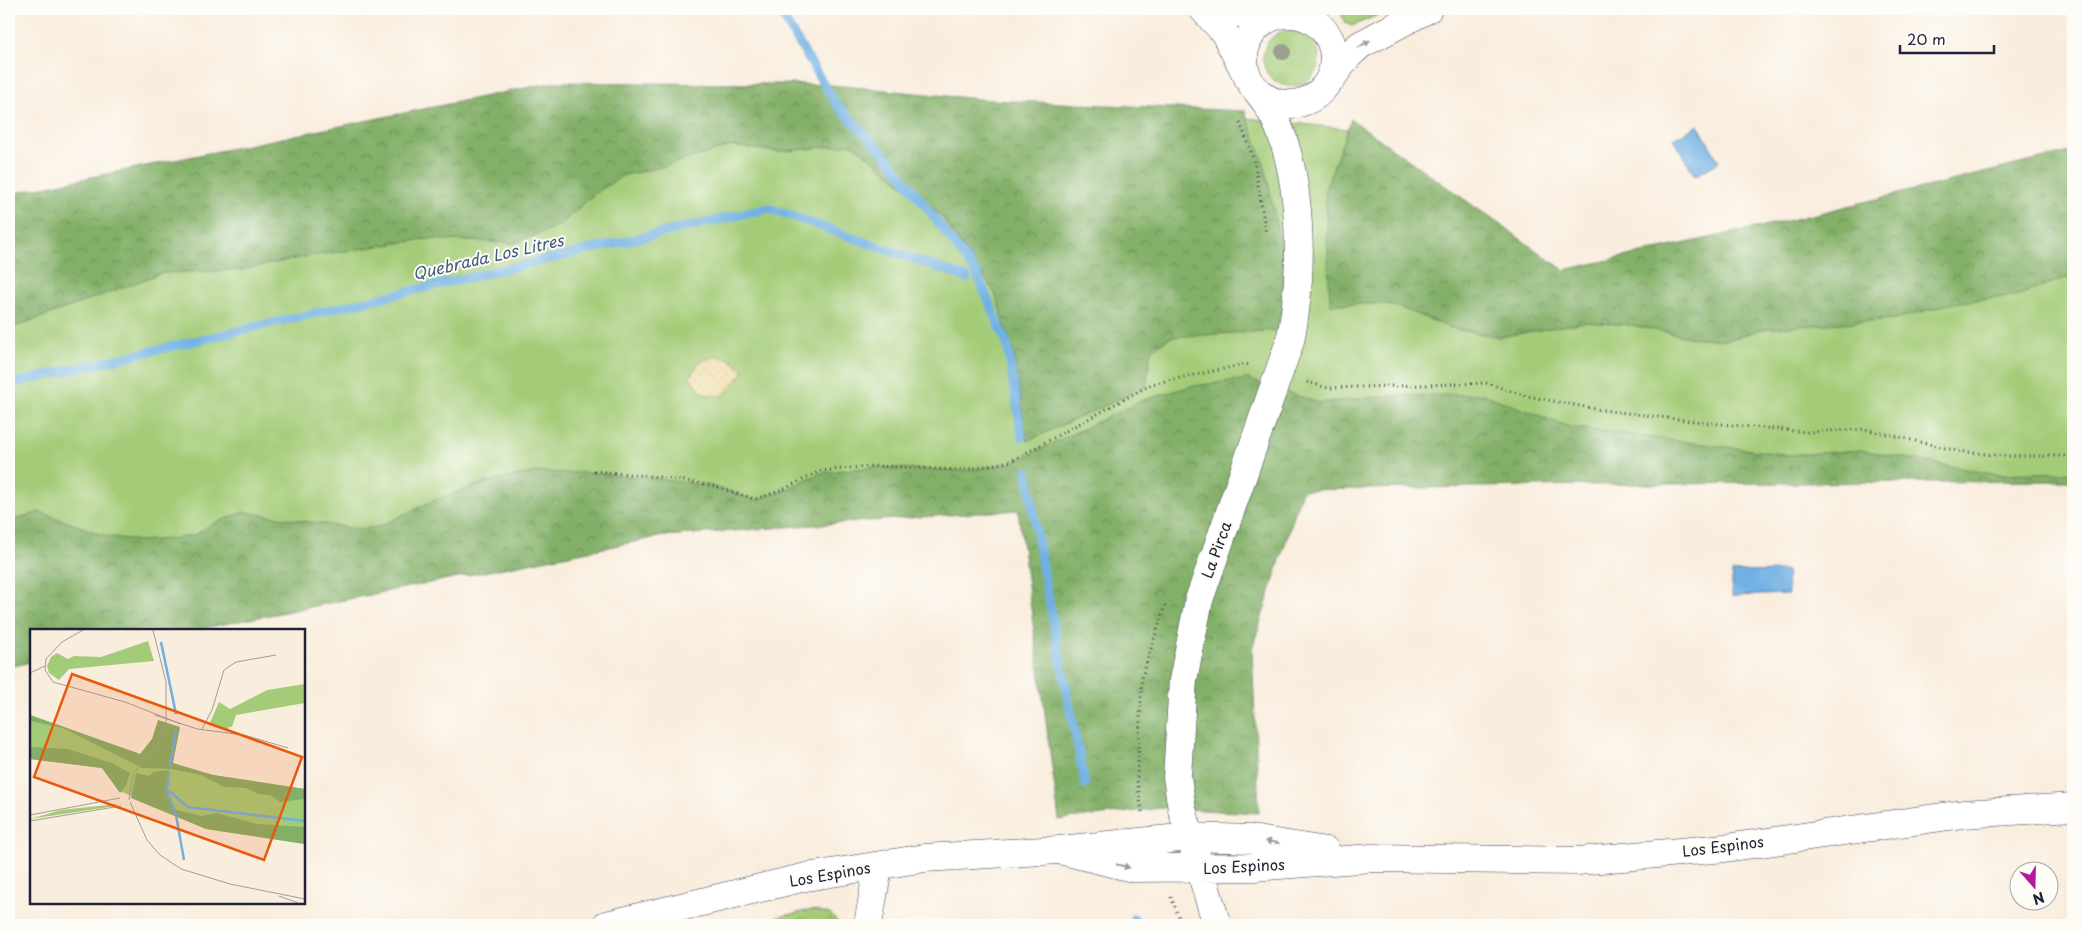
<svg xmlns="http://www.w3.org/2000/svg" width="2082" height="934" font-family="'Playpen Sans',sans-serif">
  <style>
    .green { fill: #a4cc78; stroke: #63775a }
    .forest { fill: url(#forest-crowns); stroke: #526952 }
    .sand { fill: url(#sand-dots); stroke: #887e6c }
    .park { fill: url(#park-tufts); stroke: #63775a }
    .water { fill: #6fb0e3; stroke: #48698f }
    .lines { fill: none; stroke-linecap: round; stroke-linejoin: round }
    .stream { stroke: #6fb0e3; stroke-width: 9 }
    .minor-casing { stroke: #424053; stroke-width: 29 }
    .path { stroke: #424053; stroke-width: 3; stroke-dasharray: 1 4; stroke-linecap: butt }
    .minor { stroke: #fff; stroke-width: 28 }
    .tree { fill: #9c9e8f }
    .oneway { fill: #9c9ca7 }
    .labels { text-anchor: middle; stroke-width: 4; stroke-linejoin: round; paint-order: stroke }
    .street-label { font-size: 15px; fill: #22223b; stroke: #fdfcf7 }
    .water-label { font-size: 16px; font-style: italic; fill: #415b7e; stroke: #fdfcf7 }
    .inset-river { fill: none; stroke: #6fb0e3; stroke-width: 2.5 }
    .inset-road { fill: none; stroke: #a39c9c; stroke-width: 1 }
    .view { fill: #e8590c; fill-opacity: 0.15; stroke: #e8590c; stroke-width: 2.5 }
    .inset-edge { fill: none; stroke: #22223b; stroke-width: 2.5 }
  </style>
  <defs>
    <pattern id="forest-crowns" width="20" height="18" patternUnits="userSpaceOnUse" patternTransform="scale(1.25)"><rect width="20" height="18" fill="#83b068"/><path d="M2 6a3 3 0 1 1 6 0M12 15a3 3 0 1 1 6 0" fill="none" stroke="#6b8f57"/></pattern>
    <pattern id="sand-dots" width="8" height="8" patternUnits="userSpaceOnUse" patternTransform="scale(1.25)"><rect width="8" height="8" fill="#eeda9e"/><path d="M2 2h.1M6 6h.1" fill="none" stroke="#ccbb89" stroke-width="1.8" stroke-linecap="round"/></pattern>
    <pattern id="park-tufts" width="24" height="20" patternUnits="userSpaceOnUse" patternTransform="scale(1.25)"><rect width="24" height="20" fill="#a4cc78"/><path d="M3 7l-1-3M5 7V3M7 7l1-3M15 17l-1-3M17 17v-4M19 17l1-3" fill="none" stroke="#8daf69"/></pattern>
  </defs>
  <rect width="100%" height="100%" fill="#fdfcf7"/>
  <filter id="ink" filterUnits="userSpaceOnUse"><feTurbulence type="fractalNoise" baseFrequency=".02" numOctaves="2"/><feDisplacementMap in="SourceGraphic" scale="10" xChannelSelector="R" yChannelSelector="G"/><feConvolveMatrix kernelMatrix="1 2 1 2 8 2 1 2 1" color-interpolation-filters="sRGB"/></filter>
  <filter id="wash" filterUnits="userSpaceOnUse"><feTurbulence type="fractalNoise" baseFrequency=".0096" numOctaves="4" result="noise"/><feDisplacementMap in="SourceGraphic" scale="20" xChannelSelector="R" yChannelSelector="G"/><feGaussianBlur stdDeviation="1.12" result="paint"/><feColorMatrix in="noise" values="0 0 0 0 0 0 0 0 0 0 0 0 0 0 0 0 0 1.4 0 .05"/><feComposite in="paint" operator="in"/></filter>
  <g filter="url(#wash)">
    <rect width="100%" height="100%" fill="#f9eddd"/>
    <path class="green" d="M1343 9H1392L1352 26 1345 23 1342 16Z
      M1263 58a28 28 0 1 1 56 0a28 28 0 1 1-56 0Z
      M555 84H805L992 122 1236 117 1358 130 1564 271 1784 222 2073 152V479L1299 488 663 536 299 608 31 630 9 666V195Z"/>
    <path class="forest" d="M555 82 832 85 989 100 1245 111 1265 167 1283 257 1282 330 1170 337 1151 350 1146 387 1027 441 1013 352 995 293 941 216 853 144 779 152 731 146 662 167 624 175 594 194 560 225 515 243 426 239 304 257 241 270 162 273 9 329V194Z
      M1351 119 1564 270 1791 220 2073 151V275L2019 295 1953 303 1895 319 1762 329 1727 340 1689 337 1631 325 1585 322 1500 337 1454 329 1390 304H1330L1325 190Z
      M1247 379 1319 403 1387 396 1483 394 1569 427 1790 455 1861 450 1993 474 2073 472V481L1648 484 1302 490 1252 649 1259 813 1162 808 1059 820 1018 510 663 536 195 630H31V662L9 667V521L40 512 106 536 140 541 172 539 195 535 210 525 244 512 358 529 378 527 430 502 483 483 535 472 595 473 660 479 710 486 756 500 783 491 820 473 872 467 964 471 1012 463 1141 401 1192 386Z"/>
    <path class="sand" d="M717 356 731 360 744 371 733 386 722 396 704 394 690 377 699 362Z"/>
    <path class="park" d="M812 910 830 914 841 925H738Z"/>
    <path class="water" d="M1698 125 1719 162 1695 176 1674 139Z
      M1787 571 1788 594 1732 596V572Z"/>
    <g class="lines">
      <path class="stream" d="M778 9 836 104 890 160 977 274 1007 344 1022 437
        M9 384 769 208 967 278
        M1027 471 1041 560 1085 784
        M1134 918 1138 925"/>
    </g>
  </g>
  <g filter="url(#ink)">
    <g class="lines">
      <defs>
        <path id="minor" d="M1203 9 1224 32 1245 72
          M1222 9 1245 14 1278 15
          M1244 59a45 45 0 1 1 90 0a45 45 0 1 1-90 0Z
          M1331 79 1348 56 1360 45 1428 9
          M1059 850 1132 868 1254 867 1372 858 1578 861 1725 848 1963 814 2073 807
          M606 925 806 877 925 858 1059 850 1190 837 1251 839 1326 851
          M868 925 878 867
          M1217 925 1182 809 1177 777 1183 680 1199 600 1290 341C1305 272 1305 147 1257 91"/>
      </defs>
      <use href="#minor" class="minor-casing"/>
      <path class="path" d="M1240 123 1254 160 1266 234
        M1307 382 1328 388 1486 383 1527 396 1601 410 1710 423 1807 432 1865 429 1958 451 2004 456H2073
        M594 471 660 477 710 485 755 499 782 490 820 471 872 466 964 470 1011 461 1152 384 1246 364 1251 365
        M1142 812 1137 780 1142 677 1166 602
        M1171 897 1182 925"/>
      <use href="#minor" class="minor"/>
    </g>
    <circle class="tree" cx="1283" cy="52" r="8"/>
    <defs><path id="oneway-solid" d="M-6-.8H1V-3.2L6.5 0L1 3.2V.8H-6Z" transform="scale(1.25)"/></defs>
    <g class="oneway">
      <use href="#oneway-solid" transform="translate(1364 44) rotate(-32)"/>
      <use href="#oneway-solid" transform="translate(1272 842) rotate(-171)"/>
      <use href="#oneway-solid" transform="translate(1123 866) rotate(14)"/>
    </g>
  </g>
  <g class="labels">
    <g class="street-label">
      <text transform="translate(1217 550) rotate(-70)" y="5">La Pirca</text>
      <text transform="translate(1723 847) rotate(-7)" y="5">Los Espinos</text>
      <text transform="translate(1244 867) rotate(-3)" y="5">Los Espinos</text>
      <text transform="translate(830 875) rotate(-10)" y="5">Los Espinos</text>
    </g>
    <g class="water-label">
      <text transform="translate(488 257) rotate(-13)" y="6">Quebrada Los Litres</text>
    </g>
  </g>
  <g transform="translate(30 629)">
    <rect width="275" height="275" fill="#f9eddd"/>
    <path d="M118 12 124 32 39 40 29 51 19 44 17 37 21 28 27 24 38 30 44 27 71 28ZM275 55V74L206 86 202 98 179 96 189 73 200 80 237 61ZM0 86 110 125 183 146 275 160V215L176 200 90 162 72 139 0 130ZM87 175 86 177 0 190 31 181Z" fill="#a4cc78"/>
    <path d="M0 86 110 125 122 110 128 91 150 98 143 134 183 146 275 160V170L250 173 240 166 228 165 216 159 194 158 171 146 141 140 112 139 33 99 0 92ZM0 118 38 120 82 134 100 144 96 157 90 164 72 139 0 130ZM139 141 136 159 146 181 172 187 187 184 227 195 275 198V215L176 200 101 169 106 144 119 147 123 143Z" fill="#83b068"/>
    <path d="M188 80 197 88 200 95 198 101 179 96Z" fill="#a4cc78"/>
    <path class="inset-river" d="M131 13 146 85M140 138 146 101M139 142 137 162 146 186 154 231M139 162 158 178 275 192"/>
    <path class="inset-road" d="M53 1 32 13 16 30 15 41 23 53 95 73 151 95M0 44 15 37M125 86 167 100 214 106 258 119M172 100 182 81 194 41 206 33 246 26M99 171 103 145 129 113 136 95V53L123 1M100 173 117 211 130 226 151 240 200 255 275 270M0 186 90 169M0 192 91 177M249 267 268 274"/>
    <path class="view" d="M42 45 272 128 234 231 4 148Z"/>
    <rect width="275" height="275" class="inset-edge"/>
  </g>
  <rect width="2082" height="934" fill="none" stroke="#fdfcf7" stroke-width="30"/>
  <g transform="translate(2034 886) rotate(160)"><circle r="24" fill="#fdfcf7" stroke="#a5a5ac"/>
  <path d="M0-4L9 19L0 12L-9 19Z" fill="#b5179e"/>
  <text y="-8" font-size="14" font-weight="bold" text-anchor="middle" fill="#22223b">N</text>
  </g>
  <path d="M1900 45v8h94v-8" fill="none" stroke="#22223b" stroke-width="2.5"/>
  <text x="1907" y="45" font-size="15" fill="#22223b" stroke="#fdfcf7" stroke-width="4" paint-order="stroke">20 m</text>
</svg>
